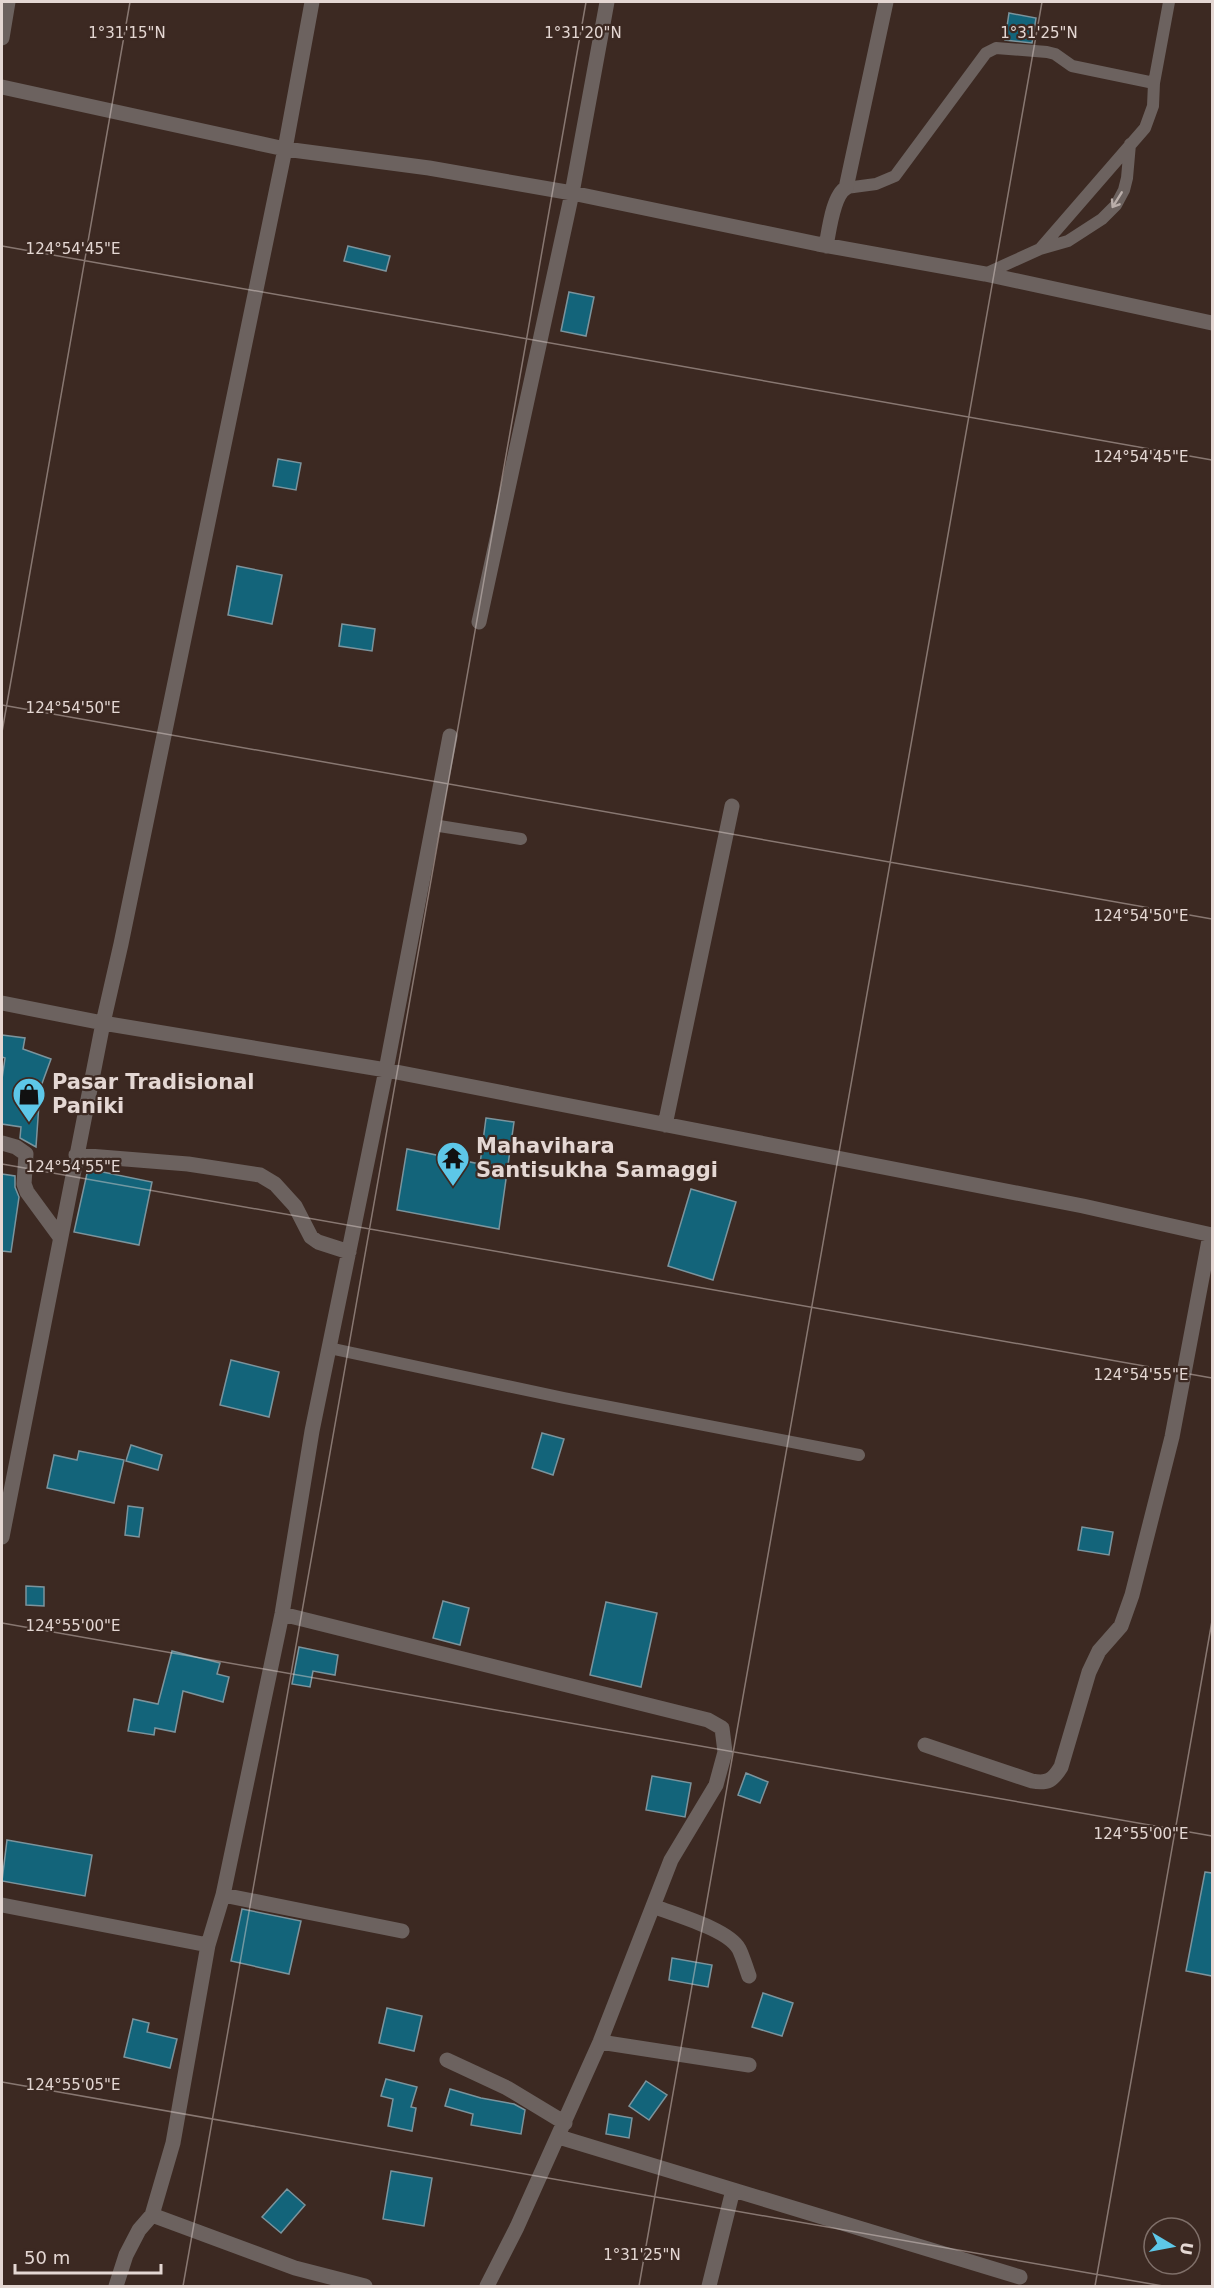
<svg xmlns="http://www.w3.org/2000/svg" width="1214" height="2288" font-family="'DejaVu Sans',sans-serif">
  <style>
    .building { fill: #13647a; stroke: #7b949d; stroke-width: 1.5 }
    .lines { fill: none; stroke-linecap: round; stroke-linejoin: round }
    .service { stroke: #6c625f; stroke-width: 12 }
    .minor { stroke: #6c625f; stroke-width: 15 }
    .oneway { stroke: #baaeaa }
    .ticks { fill: none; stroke: #e4d7d3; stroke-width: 1.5; stroke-opacity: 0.45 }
    .labels { text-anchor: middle; stroke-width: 4.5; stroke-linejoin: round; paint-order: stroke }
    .poi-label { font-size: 21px; font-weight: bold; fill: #e4d7d3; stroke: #3c2922; text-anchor: start }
    .ticks-label { font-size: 15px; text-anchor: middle; fill: #e4d7d3; stroke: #3c2922; stroke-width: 4.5; stroke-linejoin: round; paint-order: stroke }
  </style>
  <rect width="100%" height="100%" fill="#3c2922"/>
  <path class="building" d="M1009 13 1036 18 1032 43 1005 40Z
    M348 246 390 256 386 271 344 261Z
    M569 292 594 297 586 336 561 331Z
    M278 459 301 463 296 490 273 486Z
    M237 566 282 575 272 624 228 615Z
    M342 624 375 629 372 651 339 646Z
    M2 1035 25 1038 23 1049 51 1059 40 1089 36 1147 20 1138 21 1127 2 1124V1079L5 1058 2 1057Z
    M486 1118 514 1122 499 1229 397 1210 407 1149 480 1164Z
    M88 1169 152 1182 139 1245 74 1232Z
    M2 1174 15 1176V1187L19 1197 11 1252 2 1251Z
    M691 1189 736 1202 713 1280 668 1266Z
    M231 1360 279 1372 269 1417 220 1405Z
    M542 1433 564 1439 553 1475 532 1468Z
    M131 1445 162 1455 158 1470 126 1461Z
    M79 1451 124 1460 114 1503 47 1488 54 1455 77 1460Z
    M128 1506 143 1508 139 1537 125 1535Z
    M1082 1527 1113 1532 1109 1555 1078 1550Z
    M26 1586 44 1587V1606L26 1605Z
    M443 1601 469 1608 460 1645 433 1638Z
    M606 1602 657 1613 641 1687 590 1675Z
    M299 1647 338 1655 335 1675 313 1671 310 1687 292 1684Z
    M172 1651 220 1663 217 1674 229 1677 223 1702 183 1691 175 1732 155 1728 154 1735 128 1731 134 1699 158 1704Z
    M746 1773 768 1782 760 1803 738 1795Z
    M652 1776 691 1783 685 1817 646 1810Z
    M7 1840 92 1855 85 1896 2 1881Z
    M1205 1872 1212 1873V1976L1186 1971Z
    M242 1909 301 1921 289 1974 231 1961Z
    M672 1958 712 1965 708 1987 669 1980Z
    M763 1993 793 2003 782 2036 752 2027Z
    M387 2008 422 2016 414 2051 379 2043Z
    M133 2019 149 2023 147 2032 177 2039 170 2068 124 2057Z
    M386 2079 417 2087 411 2107 416 2108 412 2131 388 2126 393 2099 381 2096Z
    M646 2081 667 2095 649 2120 629 2106Z
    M450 2089 481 2098 514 2104 525 2110 521 2134 471 2125 473 2114 445 2106Z
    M609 2114 632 2118 629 2138 606 2134Z
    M391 2171 432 2178 424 2226 383 2219Z
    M287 2189 305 2205 281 2233 262 2217Z"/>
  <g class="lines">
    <path class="service" d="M1154 83 1169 2
      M846 188 876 184 895 176 986 53 996 48 1047 52 1055 54 1072 66 1154 83 1153 106 1145 128 1040 249
      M985 274 1040 249 1068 241 1102 219 1116 205 1124 190 1127 178 1130 144
      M433 825 521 839
      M329 1348 564 1398 859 1455"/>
    <path class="minor" d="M2 38 8 2
      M2 87 285 149 429 168 572 193 818 244 985 274 1212 323
      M826 246C829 231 833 195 846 188L886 2
      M479 622 572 193 607 2
      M2 1003 103 1023 386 1070 1083 1206 1212 1235
      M665 1125 732 806
      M2 1143 16 1147 26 1154 24 1184 27 1192 60 1237
      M76 1155 188 1164 260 1175 275 1184 295 1206 311 1237 318 1242 349 1252
      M2 1537 103 1023 121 944 285 149 312 2
      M282 1614 708 1720 722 1728 725 1752 716 1785 671 1860 600 2042 517 2227 487 2286
      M925 1745 1032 1781C1048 1784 1053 1780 1061 1767L1089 1672 1099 1651 1121 1626 1132 1595 1172 1437 1210 1235
      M223 1895 402 1931
      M2 1905 208 1945 173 2143 152 2215 139 2230 126 2255 116 2286
      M653 1906C675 1915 728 1929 739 1949 743 1957 746 1968 749 1976
      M208 1945 223 1895 282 1614 312 1431 386 1070 450 736
      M600 2042 749 2065
      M447 2060 507 2088 565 2123
      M559 2137 1020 2277
      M152 2215 295 2268 365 2286
      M709 2286 733 2190"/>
  </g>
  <defs><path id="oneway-shaft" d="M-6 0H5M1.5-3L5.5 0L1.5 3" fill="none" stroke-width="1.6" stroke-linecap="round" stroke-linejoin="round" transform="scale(1.5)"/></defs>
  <use class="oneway" href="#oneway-shaft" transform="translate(1117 200) rotate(122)"/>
  <path class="ticks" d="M2 246 1212 460M2 705 1212 919M2 732 130 2M2 1164 1212 1378M2 1623 1212 1836M2 2082 1163 2286M183 2286 586 2M639 2286 1042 2M1095 2286 1212 1621"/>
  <defs>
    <symbol id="shop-pin" viewBox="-11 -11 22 30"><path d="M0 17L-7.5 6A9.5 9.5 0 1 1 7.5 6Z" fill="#5dc7e8" stroke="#3c2922"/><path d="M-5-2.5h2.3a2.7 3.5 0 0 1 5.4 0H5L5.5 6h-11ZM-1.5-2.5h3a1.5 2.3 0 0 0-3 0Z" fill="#111"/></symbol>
    <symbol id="temple-pin" viewBox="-11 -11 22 30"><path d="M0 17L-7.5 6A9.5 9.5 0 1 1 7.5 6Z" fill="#5dc7e8" stroke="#3c2922"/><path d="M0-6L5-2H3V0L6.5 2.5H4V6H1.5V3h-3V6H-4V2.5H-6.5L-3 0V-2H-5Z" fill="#111"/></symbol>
  </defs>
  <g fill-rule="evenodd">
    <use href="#shop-pin" x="10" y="1075" width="38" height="52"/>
    <use href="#temple-pin" x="434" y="1139" width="38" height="52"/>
  </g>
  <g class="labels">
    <g class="poi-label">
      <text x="52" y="1089">Pasar Tradisional<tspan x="52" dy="24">Paniki</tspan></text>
      <text x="476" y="1153">Mahavihara<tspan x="476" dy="24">Santisukha Samaggi</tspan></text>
    </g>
  </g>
  <g class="ticks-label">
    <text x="127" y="38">1°31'15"N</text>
    <text x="583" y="38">1°31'20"N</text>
    <text x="1039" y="38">1°31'25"N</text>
    <text x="73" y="254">124°54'45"E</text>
    <text x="1141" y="462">124°54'45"E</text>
    <text x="73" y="713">124°54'50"E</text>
    <text x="1141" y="921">124°54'50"E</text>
    <text x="73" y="1172">124°54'55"E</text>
    <text x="1141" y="1380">124°54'55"E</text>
    <text x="73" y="1631">124°55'00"E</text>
    <text x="1141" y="1839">124°55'00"E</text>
    <text x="73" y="2090">124°55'05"E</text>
    <text x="642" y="2260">1°31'25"N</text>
  </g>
  <rect width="1214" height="2288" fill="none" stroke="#e4d7d3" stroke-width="6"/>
  <g transform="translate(1172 2246) rotate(100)"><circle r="28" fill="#3c2922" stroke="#7f6f69" stroke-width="1.5"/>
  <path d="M0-4.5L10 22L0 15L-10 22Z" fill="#5dc7e8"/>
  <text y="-9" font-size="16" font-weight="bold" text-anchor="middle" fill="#e4d7d3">U</text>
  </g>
  <path d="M15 2264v9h146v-9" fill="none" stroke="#e4d7d3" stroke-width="3"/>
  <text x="24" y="2264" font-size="18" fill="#e4d7d3" stroke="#3c2922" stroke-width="4.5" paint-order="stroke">50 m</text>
</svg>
